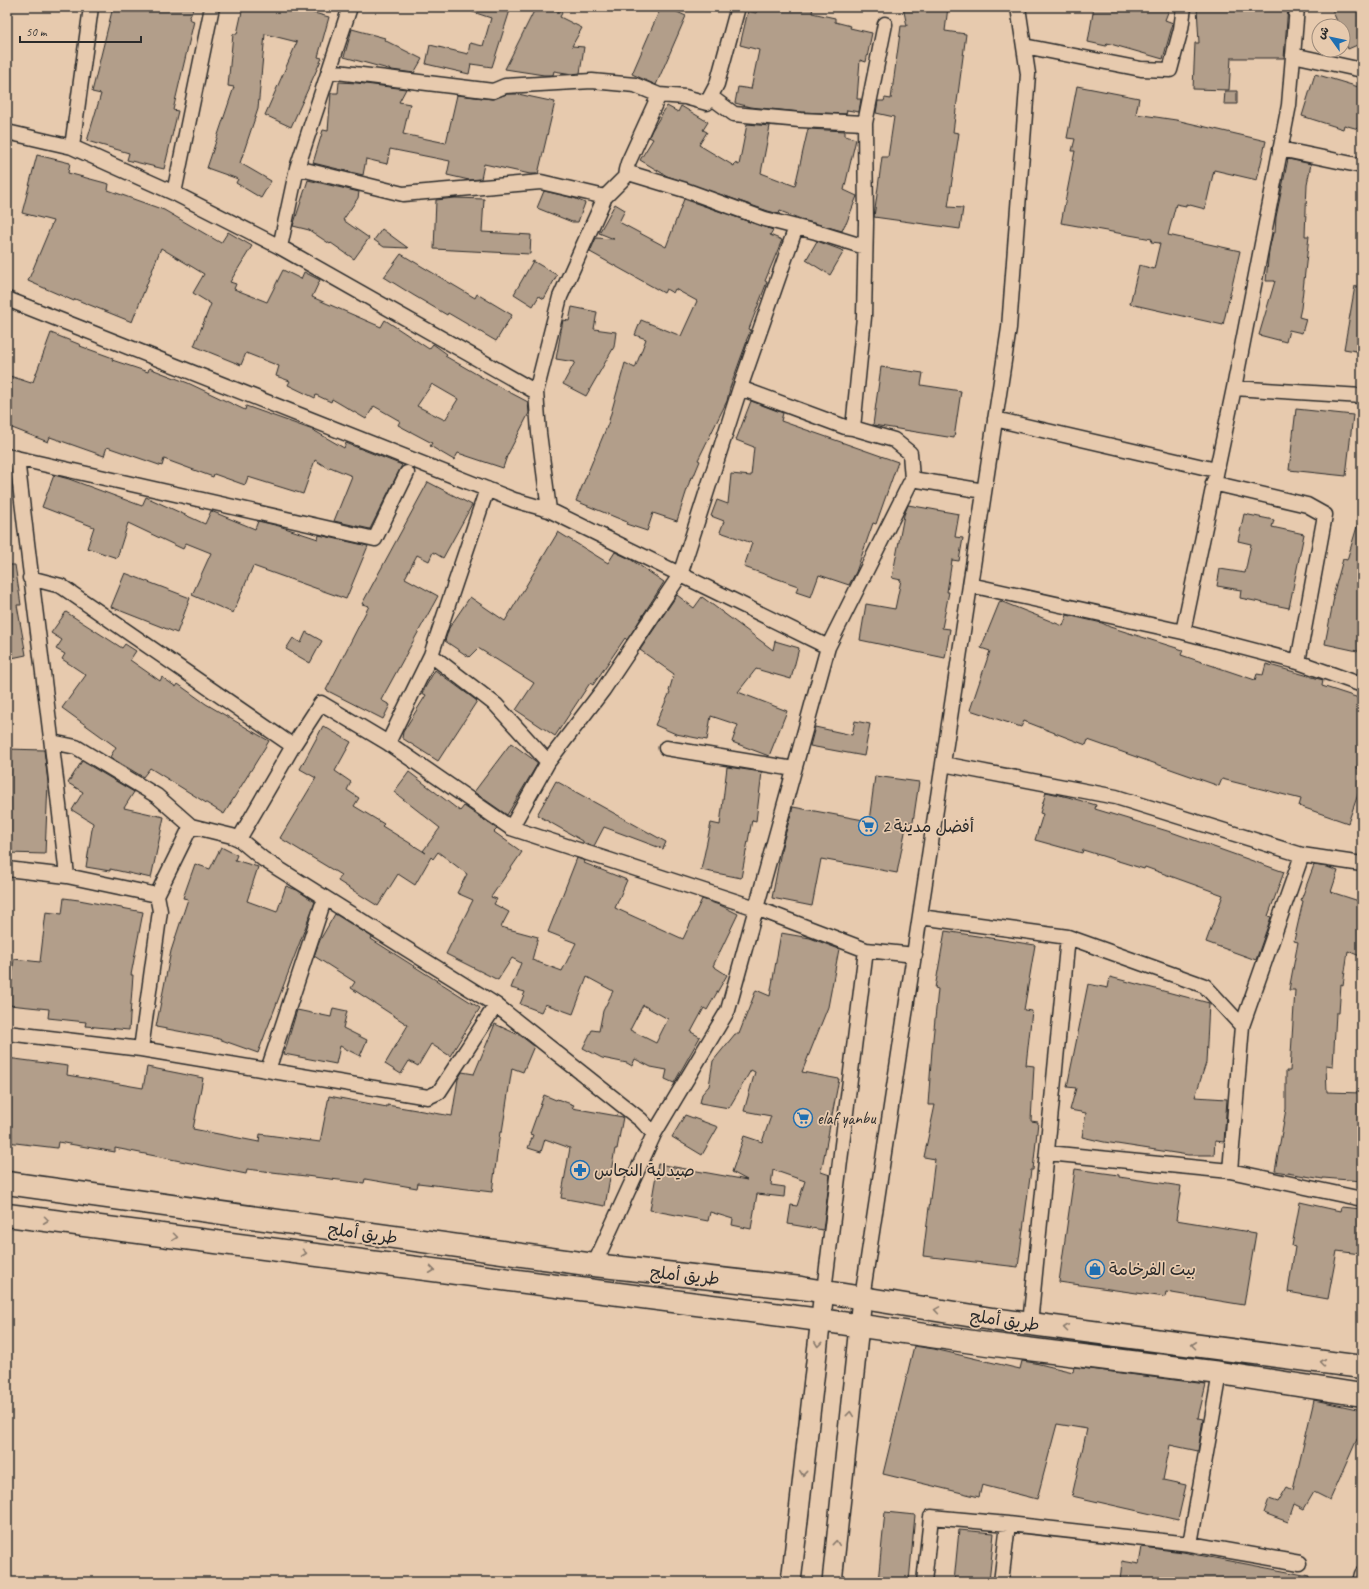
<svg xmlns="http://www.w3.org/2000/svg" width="1369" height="1589" font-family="Caveat,'Playpen Sans Arabic',sans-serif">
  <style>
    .building { fill: #b29e8a; stroke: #2b2b2b; fill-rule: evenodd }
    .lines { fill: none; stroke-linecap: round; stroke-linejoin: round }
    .street-casing { stroke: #2b2b2b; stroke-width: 17 }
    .secondary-casing { stroke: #2b2b2b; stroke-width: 22 }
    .highway-casing { stroke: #2b2b2b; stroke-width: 25 }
    .street { stroke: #e7caae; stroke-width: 14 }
    .secondary { stroke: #e7caae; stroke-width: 19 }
    .highway { stroke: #e7caae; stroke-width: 22 }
    .oneway { stroke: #897a6c }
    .labels { text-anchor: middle; stroke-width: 3.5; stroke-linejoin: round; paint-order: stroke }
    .poi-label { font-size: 17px; fill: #2b2b2b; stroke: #e7caae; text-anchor: start }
    .street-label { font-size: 17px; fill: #2b2b2b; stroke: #e7caae }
  </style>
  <rect width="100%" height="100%" fill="#e7caae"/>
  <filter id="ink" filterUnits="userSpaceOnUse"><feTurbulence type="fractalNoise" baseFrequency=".025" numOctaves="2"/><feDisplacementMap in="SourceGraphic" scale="8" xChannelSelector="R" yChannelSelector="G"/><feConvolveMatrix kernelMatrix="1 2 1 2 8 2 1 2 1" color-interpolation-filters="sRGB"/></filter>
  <g filter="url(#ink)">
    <path class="building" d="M113 7H194L189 19 194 21 173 110 178 111 164 169 127 160 129 153 87 141 101 94 92 92Z
      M243 7H291L329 17 318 57 322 58 291 127 265 115 297 42 265 34 258 109 240 163 271 181 261 198 236 183 238 179 207 168 234 87 228 86 233 34H237Z
      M467 7H511L492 67 471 64 469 74 426 64 430 45 468 54 470 43 483 46 491 18 467 10Z
      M536 7H550L562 13 560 17 582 28 572 46 584 47 580 73 572 74 554 71 553 75H544L505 69Z
      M661 7H666L686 16 656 85 632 74Z
      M758 7H813L812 13 835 18V22L851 26 850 28 872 33 866 62 860 60 857 99H861L859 112 847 110 846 114 801 112 750 107 735 103 738 87 751 89 759 50 740 45 748 11 756 13Z
      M903 7H948L945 31 966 34 953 132 959 133 948 207 963 208 960 229 874 217 882 157H888L894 117 876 113 878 101H884L885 98 891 99 901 26H907Z
      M1094 7H1170L1165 20 1173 23 1163 59 1107 43 1106 46 1088 42Z
      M1197 7H1288L1284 58H1231L1229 90 1193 89 1195 43H1199Z
      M1331 7H1362V43L1348 49 1343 35V26H1339Z
      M352 29 385 38 384 40 422 59 414 73 392 70 344 57Z
      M1315 74 1362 88V130L1344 125 1343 129 1302 116Z
      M339 82 357 83 406 89 399 102 410 104 403 134 446 143 457 95 492 99 507 94H518L555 102 538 174H530L484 164 481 179 469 180 447 175 450 161 390 149 387 164 366 159 363 175 313 163 323 130 328 131 331 93H338Z
      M1077 86 1139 98 1136 114 1176 120 1266 141 1257 180 1214 170 1205 209 1186 204V206L1176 204 1168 235 1240 251 1223 325 1130 304 1139 265 1154 269 1160 243 1151 242 1152 239 1061 223 1075 151H1072L1075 139 1067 138Z
      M1225 91H1237V104H1224Z
      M667 106 678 112 681 106 708 122 703 130 707 132 699 145 734 166 735 163 739 165 747 124 770 126 761 173 795 186 808 129 845 131V136L856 139 844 190 857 196 846 224H845L842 231 806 221 780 211 779 214 768 211 667 176 640 160 653 139 649 137 652 130Z
      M37 155 70 163 68 173 109 184 108 190 164 210 221 243 228 232 252 246 230 282 236 284 234 289 267 302 283 270 301 279 304 272 320 280 312 297 381 327 385 320 429 349 433 344 447 354 445 356 492 383 528 402 529 413 507 456 503 468 458 453 454 460 430 446 432 443 398 425 400 421 374 406 366 419 332 399 331 402 316 395 315 398 288 385 290 381 276 376 279 366 246 353 241 365 194 346 211 304 193 293 204 274 161 248 132 322 75 299 74 301 28 281 53 221 22 213ZM432 384 458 399 445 420 417 406Z
      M1288 159 1311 164 1307 184 1305 236H1309L1301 308 1299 317 1306 319 1302 333 1289 330 1286 342 1259 335 1275 281H1266L1269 250 1273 233H1275L1276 217Z
      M308 180 359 192 358 198 343 220 369 238 354 259 331 243 330 244 309 230 293 226Z
      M544 191 574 198 585 203 578 222H572L537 208Z
      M455 198 484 199 482 232 531 235 530 254 434 249 436 200Z
      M684 199 773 230 770 235 782 240 765 281 767 282 749 329 751 330 746 341H747L730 388 727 401 698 460 700 461 693 478 691 477 677 521 653 513 647 531 626 524 627 522 576 501 608 424 625 363 635 368 646 339 635 335 641 320 681 336 697 301 675 289 673 293 666 289 664 293 590 252 596 238 614 239 599 233 615 204 625 210 619 222 666 247Z
      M382 229 408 248 384 247 374 240Z
      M817 241 844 251 830 275 806 260Z
      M401 254 475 298 477 294 512 315 496 341 448 313 447 315 413 295 384 277Z
      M533 261 557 275 544 299 539 296 533 306 514 294Z
      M1355 286 1362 287V352L1344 349Z
      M572 307 597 312 594 329 616 332 614 347 586 396 563 384 575 362 556 359 563 320 569 321Z
      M51 333 81 345 80 346 113 358 112 360 148 372 149 368 188 383 245 410 246 406 313 430 344 448 346 443 402 465 370 529 334 521 352 476 330 467 329 469 315 460 303 494 248 477 245 485 214 474 213 477 164 459 162 466 107 447 104 456 50 437 48 442 7 426V375L31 383V381L33 382Z
      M881 367 923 373 921 385 961 391 954 438 873 425Z
      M751 401 783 413 781 421 898 462 876 524 873 523 856 572 849 585 819 575 811 597 796 592 798 586 744 567 752 543 720 532 724 521 711 516 717 500 728 504 731 474 751 476 754 447 736 440Z
      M1296 409 1353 415 1346 476 1289 470Z
      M54 475 69 479 142 506 146 497 205 524 211 511 255 529 258 521 279 526 318 539 319 535 368 546 346 599 253 566 233 613 192 595 211 553 186 543 183 549 128 523 117 558 87 548 94 527 42 507Z
      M428 482 472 505 443 558 433 552 429 561 417 555 405 578 438 596 381 700 390 705 383 719 326 690 369 606 362 604Z
      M908 505 959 514 955 537 963 538 959 561 952 560 947 592H949L942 628 950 629 945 658 860 640 866 604 895 609 901 580 892 578 904 515Z
      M1244 514 1274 520 1272 527 1304 534 1289 608 1240 598 1241 590 1217 586 1220 569 1245 573 1251 544 1238 541Z
      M1359 520 1362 521V652L1325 644 1334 597 1333 596 1343 559 1347 560Z
      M558 532 608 563 615 552 630 559 664 582 627 640 625 638 593 685 590 683 555 736 516 710 534 683 478 648 469 657 445 641 449 628 470 597 505 621Z
      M7 565H15L21 605H17L26 655 7 659Z
      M125 573 190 598 177 633 111 607Z
      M677 595 694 608 702 597 773 650 775 641 799 648 791 679 756 669 738 692 787 711 769 756 732 742 738 725 711 716 707 740 676 734 655 725 670 692 669 691 674 674 640 650Z
      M1000 601 1063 626 1067 615 1102 623 1110 627 1183 650 1181 655 1255 680 1257 674 1263 675 1266 664 1323 680 1322 686 1362 699V754L1357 768 1362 770V783L1348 823 1299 806 1301 799 1222 779 1219 786 1088 740 1086 745 1024 721 1021 727 970 710 990 651 981 648Z
      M66 612 122 648 125 644 136 651 130 660 160 681 162 677 176 687 178 684 206 704 269 741 224 814 150 768 143 777 110 757 116 747 62 708 86 675 62 659 65 654 56 649 62 640 51 633Z
      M306 632 322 641 310 663 286 649 293 638 301 643Z
      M435 670 477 701 438 761 402 738 403 732 426 695 422 693Z
      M855 721 870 724 864 756 810 746 815 727 852 735Z
      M323 726 351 742 335 771 351 782 347 790 359 798 354 806 384 824 382 826 426 853 423 851 440 828 394 792 409 772 460 811 464 806 497 829 494 832 522 852 491 897 497 899 494 904 509 912 501 927 538 937 532 960 562 971 576 943 548 932 577 858 585 861 584 863 627 880 615 908 683 939 702 899 722 906 738 914 713 966 727 975 707 1010 704 1008 691 1032 700 1037 674 1083 665 1079 667 1070 651 1067 635 1059 632 1066 627 1063 602 1058 583 1048 592 1030 599 1031 603 1011 613 991 587 977 573 1014 545 1004 541 1012 520 1004 525 992 511 988 521 963 512 958 498 980 446 954 473 900 457 893 467 874 438 852 433 859 431 857 415 885 398 874 378 906 338 881 341 875 280 838 316 778 300 769ZM643 1005 668 1019 656 1043 630 1030Z
      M511 743 538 763 507 815 474 792Z
      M7 749 44 750 48 782 45 854 7 853Z
      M82 761 134 792 124 808 164 817 151 878 110 869V871L86 867 93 823 72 810 83 792 68 783Z
      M727 767 762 772 756 821 752 820 741 878 701 870 711 823 720 825Z
      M875 776 919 782 913 822H907L897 873 821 859 812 906 772 898 782 846 793 807 869 821Z
      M556 781 666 842 663 849 604 827 594 846 583 843V841L537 815Z
      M1046 792 1068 797 1096 805 1095 809 1174 833 1284 872 1268 916 1271 917 1256 960 1206 942 1223 895 1145 867 1144 869 1083 850 1082 853 1035 840 1043 814 1040 813Z
      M221 847 237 855 235 860 258 867 247 901 277 912 286 886 297 890 315 902 258 1053 216 1038 156 1027 171 951 188 899 183 898 195 864 210 869Z
      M1314 865 1327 867 1338 871 1331 892 1362 902V957L1348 951 1343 985 1341 984 1339 1013H1336L1333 1066 1326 1065 1327 1092 1362 1093 1360 1129H1362V1181L1323 1178V1179L1275 1171 1286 1109V1071H1290L1295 990H1289L1298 942 1294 941 1303 901 1301 900Z
      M64 898 79 900 143 912 131 975H133L129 1030 85 1026 86 1022 48 1018 49 1009 9 1005 14 959 40 962 46 912 62 914Z
      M335 914 372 937 371 939 480 1008 450 1056 431 1044 418 1066 409 1061 401 1074 385 1064 408 1025 351 988 355 982 314 956 320 940Z
      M945 931 1035 945 1024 1010 1032 1011 1026 1065 1034 1066 1031 1121 1038 1122 1033 1170H1031L1018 1267 923 1256 935 1159 924 1157 935 1105H928L932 1049 938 989 935 988Z
      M781 933 810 938 839 949 828 1007 802 1072 839 1079 821 1172 830 1175 823 1230 788 1224 791 1205 797 1206 805 1181 773 1170 771 1185 785 1187 784 1197 757 1194 751 1229 732 1225 733 1219 710 1212 708 1221 650 1210 658 1164 747 1180 732 1172 744 1136 762 1142 771 1116 744 1111 755 1072 751 1070 729 1108 700 1103 702 1094 709 1086 713 1061 735 1034H739L756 990 770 996Z
      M1110 977 1209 1003 1206 1063 1195 1097 1227 1099 1224 1142 1215 1141 1214 1155H1188L1104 1142 1082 1137 1086 1113 1070 1110 1076 1088 1067 1087 1088 984 1108 988Z
      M333 1008 347 1011 343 1028 367 1040 360 1056 340 1046 336 1064 284 1054 297 1010 331 1017Z
      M495 1024 521 1036 534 1046 523 1072 512 1068 502 1132H500L492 1192 418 1183 417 1188 365 1179 364 1183 247 1169 246 1174 115 1148V1152L58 1142 57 1148 7 1142V1058L68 1066 67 1075 143 1088 147 1067 203 1078 193 1129 259 1142 260 1134 320 1142 329 1096 387 1107V1105L452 1116 458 1079 462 1072 474 1074Z
      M544 1095 556 1100 557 1099 574 1105 572 1108 623 1117 617 1149H615L605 1206 561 1198 570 1148 545 1139 541 1152 528 1148 533 1135 530 1134Z
      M685 1115 718 1127 702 1155 672 1137Z
      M1075 1169 1119 1175V1177L1181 1186 1176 1220 1256 1233 1244 1305 1166 1292 1165 1297 1059 1282Z
      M1300 1202 1340 1211 1341 1207 1362 1209V1243L1360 1254 1337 1251 1328 1299 1288 1292 1295 1247 1292 1246Z
      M914 1346 934 1349 1020 1369 1022 1361 1035 1363 1073 1372 1074 1367 1206 1384 1198 1418 1203 1419 1198 1451 1170 1445 1163 1480 1186 1485 1178 1520 1072 1496 1087 1429 1057 1424 1037 1499 982 1485 979 1497 883 1474Z
      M1314 1400 1362 1410V1428L1330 1500 1314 1492 1304 1509 1294 1504 1288 1522 1264 1513 1269 1499 1278 1502 1287 1487 1293 1490Z
      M885 1512 915 1515 909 1582H878Z
      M959 1530 994 1533 989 1582H954Z
      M1142 1547 1183 1552 1309 1576 1308 1582H1120L1122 1561 1139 1564Z"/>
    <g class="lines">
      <defs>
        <path id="street" d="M1024 46 1141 69 1170 70 1181 29 1184 7
          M1293 55 1362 70
          M329 71 493 91 505 86 592 81 635 85 659 95 685 97 707 103 717 84 738 7
          M659 95 628 163 626 170 632 174 685 190 765 219 816 232 865 247
          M711 97 734 114 800 120 865 123 866 223 864 317 853 428 894 440 910 453 912 479
          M865 123 885 24
          M7 132 72 147 174 193 280 247 536 392 539 433 549 510
          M72 147 91 7
          M1280 149 1362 166
          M297 168 403 194 541 182 605 197
          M174 193 212 7
          M280 247 297 168 350 7
          M7 299 514 500 549 510 828 647
          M740 388 845 427 853 428
          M1234 388 1362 396
          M536 392 560 297 605 197 625 177 626 170
          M995 419 1216 470
          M7 456 375 539 407 473
          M17 458C33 598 52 737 67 876
          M1213 483 1307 505 1325 515 1298 662
          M30 578 61 586 293 746
          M970 585 1183 632 1298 662 1362 685
          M1183 632 1234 388 1289 105 1297 7
          M431 655 496 705 548 762
          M52 742 76 747 157 796 191 826 232 836 239 839
          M388 743 431 655 487 489
          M666 748 794 769
          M943 764 1116 797 1302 855 1362 864
          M511 828 548 762 603 690 680 575 740 388 796 227
          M7 869 67 876 157 895
          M920 917 1068 937 1205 986 1242 1026 1230 1171
          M1242 1026 1302 855
          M7 1033 141 1049 428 1097 439 1092 496 1005
          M141 1049 160 911 157 895 191 826
          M268 1070 322 906
          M654 1134 641 1120 496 1005 263 859 239 839 293 746 321 703 388 743 511 828 756 908 866 950 915 955
          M1048 1153 1230 1171 1362 1199
          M594 1265 654 1134 728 1010 828 647 912 479 984 491
          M824 1291 866 950
          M862 1298 1009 328 1028 74 1018 7
          M1030 1324 1068 937
          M1190 1544 1220 1373
          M924 1582 931 1517 1008 1524 1190 1544 1300 1563
          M1001 1582 1008 1524
          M1360 1582 1362 1574"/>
        <path id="secondary" d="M791 1582 824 1291
          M832 1582 862 1298"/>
        <path id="highway" d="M7 1183 594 1265 801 1288 992 1319 1362 1367
          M7 1215 820 1320 987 1344 1220 1373 1362 1395"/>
      </defs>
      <use href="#street" class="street-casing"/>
      <use href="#secondary" class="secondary-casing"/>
      <use href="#highway" class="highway-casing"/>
      <use href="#street" class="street"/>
      <use href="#secondary" class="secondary"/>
      <use href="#highway" class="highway"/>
    </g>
    <defs><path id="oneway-chevron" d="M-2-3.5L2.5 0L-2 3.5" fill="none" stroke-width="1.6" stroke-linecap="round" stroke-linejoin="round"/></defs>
    <g class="oneway">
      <use href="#oneway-chevron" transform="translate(46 1220) rotate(7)"/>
      <use href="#oneway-chevron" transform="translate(175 1237) rotate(7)"/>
      <use href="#oneway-chevron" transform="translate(304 1253) rotate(7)"/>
      <use href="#oneway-chevron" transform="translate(432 1270) rotate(7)"/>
      <use href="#oneway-chevron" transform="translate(937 1310) rotate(-171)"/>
      <use href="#oneway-chevron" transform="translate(1066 1328) rotate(-173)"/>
      <use href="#oneway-chevron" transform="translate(818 1344) rotate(96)"/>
      <use href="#oneway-chevron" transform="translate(1194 1345) rotate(-173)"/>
      <use href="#oneway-chevron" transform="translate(1323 1362) rotate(-173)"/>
      <use href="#oneway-chevron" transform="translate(850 1414) rotate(-84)"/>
      <use href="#oneway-chevron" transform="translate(803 1473) rotate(96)"/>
      <use href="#oneway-chevron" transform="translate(836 1543) rotate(-84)"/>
    </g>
  </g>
  <defs>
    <symbol id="supermarket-ring" viewBox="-11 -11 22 22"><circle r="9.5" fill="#e7caae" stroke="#1f6fb2" stroke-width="1.5"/><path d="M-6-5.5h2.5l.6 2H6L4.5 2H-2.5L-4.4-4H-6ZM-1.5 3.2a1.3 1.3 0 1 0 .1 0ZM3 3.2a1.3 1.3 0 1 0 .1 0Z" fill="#1f6fb2"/></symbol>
    <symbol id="pharmacy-ring" viewBox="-11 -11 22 22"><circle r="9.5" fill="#e7caae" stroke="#1f6fb2" stroke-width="1.5"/><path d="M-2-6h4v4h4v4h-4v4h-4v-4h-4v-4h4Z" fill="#1f6fb2"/></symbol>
    <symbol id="shop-ring" viewBox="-11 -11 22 22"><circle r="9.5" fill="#e7caae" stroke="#1f6fb2" stroke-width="1.5"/><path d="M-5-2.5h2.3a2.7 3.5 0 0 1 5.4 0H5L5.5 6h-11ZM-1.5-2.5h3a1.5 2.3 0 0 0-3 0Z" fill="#1f6fb2"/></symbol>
  </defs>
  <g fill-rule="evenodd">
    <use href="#supermarket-ring" x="857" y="815" width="22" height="22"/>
    <use href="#supermarket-ring" x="792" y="1107" width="22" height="22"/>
    <use href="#pharmacy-ring" x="569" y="1159" width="22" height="22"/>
    <use href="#shop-ring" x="1084" y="1258" width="22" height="22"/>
  </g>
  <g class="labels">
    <g class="poi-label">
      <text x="882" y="832">2 أفضل مدينة</text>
      <text x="817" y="1124">elaf yanbu</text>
      <text x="594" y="1176">صيدلية النحاس</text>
      <text x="1109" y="1275">بيت الفرخامة</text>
    </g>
    <g class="street-label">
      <text transform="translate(363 1233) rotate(8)" y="6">طريق أملج</text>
      <text transform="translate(685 1275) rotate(6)" y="6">طريق أملج</text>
      <text transform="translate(1005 1320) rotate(8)" y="6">طريق أملج</text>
    </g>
  </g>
  <rect width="1369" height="1589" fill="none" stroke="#e7caae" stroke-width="24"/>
  <rect x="12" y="12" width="1345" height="1565" fill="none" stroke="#2b2b2b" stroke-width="1.5" filter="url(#ink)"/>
  <g transform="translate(1331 38) rotate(303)"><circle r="19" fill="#e7caae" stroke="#9c8a7a"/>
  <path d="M0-3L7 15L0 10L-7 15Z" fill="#1f6fb2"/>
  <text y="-6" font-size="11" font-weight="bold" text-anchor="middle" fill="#2b2b2b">ش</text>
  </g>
  <path d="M20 36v6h121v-6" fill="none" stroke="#2b2b2b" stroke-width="2"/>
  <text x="26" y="36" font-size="12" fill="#2b2b2b" stroke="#e7caae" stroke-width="3" paint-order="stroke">50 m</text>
</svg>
